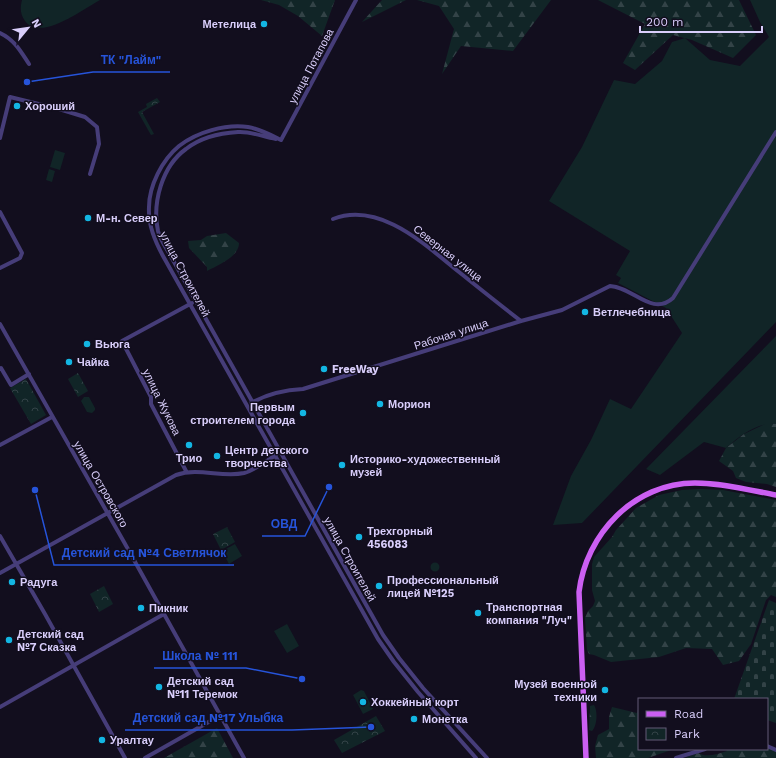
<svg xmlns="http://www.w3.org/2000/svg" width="776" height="758" font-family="'Work Sans',sans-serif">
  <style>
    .green { fill: #112527 }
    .forest { fill: url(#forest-firs) }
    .cemetery { fill: url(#cemetery-stones) }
    .park { fill: url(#park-crowns) }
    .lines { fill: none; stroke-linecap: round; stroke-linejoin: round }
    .minor { stroke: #463d79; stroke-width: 4 }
    .major { stroke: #cb5ff2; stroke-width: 5.5 }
    .poi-dot { fill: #13b6e3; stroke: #120e1e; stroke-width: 1.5 }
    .labels { text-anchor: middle; stroke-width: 3; stroke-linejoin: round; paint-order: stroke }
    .poi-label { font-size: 11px; font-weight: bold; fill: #d9cefb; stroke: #120e1e; text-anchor: start }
    .street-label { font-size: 11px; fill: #d9cefb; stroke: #120e1e }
    .leader { fill: none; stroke: #2654da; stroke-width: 1.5 }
    .callout-dot { fill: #2654da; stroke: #120e1e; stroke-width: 1.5 }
    .callout-label { font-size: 12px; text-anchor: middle; font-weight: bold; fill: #2654da; stroke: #120e1e; stroke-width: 3; stroke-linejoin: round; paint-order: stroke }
  </style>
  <defs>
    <pattern id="forest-firs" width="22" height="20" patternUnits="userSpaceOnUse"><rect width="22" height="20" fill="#112527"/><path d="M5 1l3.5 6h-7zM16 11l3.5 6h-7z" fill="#334347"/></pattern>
    <pattern id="cemetery-stones" width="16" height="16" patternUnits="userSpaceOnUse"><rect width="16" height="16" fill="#112527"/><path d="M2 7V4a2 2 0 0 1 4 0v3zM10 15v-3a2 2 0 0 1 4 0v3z" fill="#334347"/></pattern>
    <pattern id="park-crowns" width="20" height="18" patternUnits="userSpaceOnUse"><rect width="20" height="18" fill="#112527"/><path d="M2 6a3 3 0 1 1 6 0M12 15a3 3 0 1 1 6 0" fill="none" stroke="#334347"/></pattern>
  </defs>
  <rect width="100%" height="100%" fill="#120e1e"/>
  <path class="green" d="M22 0H100C83 9 41 42 25 21 20 14 20 8 22 0Z
    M750 0H776V322L582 523 553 525 571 476 591 440 610 399 631 409 682 333 666 308 618 283 621 278 616 275 630 251 549 201 582 147 614 80 635 84 662 61 672 42 685 38 710 60 740 66 769 37 760 22Z
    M55 150 65 153 60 170 50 167Z
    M49 169 55 171 52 182 46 180Z
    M776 336V424C757 422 740 436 726 448L704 442 660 475 646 469Z
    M84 397H89L95 408V410L92 413 87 412 81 401Z
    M235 544 242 556 229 564 222 551Z
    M430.5 567a4.5 4.5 0 1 1 9 0a4.5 4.5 0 1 1-9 0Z
    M287 624 299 646 287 653 274 631Z
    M361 690 364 691 373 709 363 714 353 695Z"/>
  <path class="forest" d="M261 0H335L322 36 298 16 279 5Z
    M382 0H406L362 22Z
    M417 0H551L513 51 461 46 442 74 454 29 439 6Z
    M598 0H739L756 35 733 58 692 40 673 35 635 70 623 63 645 24Z
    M226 233 239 243C239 257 218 265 207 271V267L189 248 188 241 201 240 207 236Z
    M767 423 776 424V487L767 484 746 482 736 478 733 471 719 461 726 448 744 434Z
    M700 489 723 490 776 500V597L771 595 766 600 751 644 739 661 723 665 712 649 686 648 659 657 611 662 594 655 589 654 587 650 585 618 588 611 593 606 595 601 592 590V564L594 557 612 537 616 530 636 508 659 495 682 490Z
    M594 705C598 711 597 726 592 731L589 730 590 708V706Z
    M639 706V749H674L648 758H596L595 746 598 735 609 729V717L612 707 637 713Z
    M217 728 233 758H164Z
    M767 745 776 749V758H685L698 753C706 758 718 754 727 751L726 749H767Z"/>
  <path class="cemetery" d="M769 600 776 603V723L767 720V699H734Z"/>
  <path class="park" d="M157 98 160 102 142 112 154 134 151 135 138 112 147 107 146 104Z
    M78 373 88 391 78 397 68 379Z
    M26 379 46 415 31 424 10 388Z
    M227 527 235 542 221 550 213 534Z
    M104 586 113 604 99 612 90 594Z
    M376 716 385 731 342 753 334 740Z"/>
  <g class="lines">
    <path class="minor" d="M0 33C15 40 21 52 29 64
      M0 138 10 97 59 109 85 117 97 127 99 144 90 174
      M276 139C263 137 251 131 238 132 220 133 200 138 186 149 162 166 152 203 158 231 160 239 165 246 169 253L383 635 399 658 423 688 487 758
      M281 140C271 135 260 129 248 127 225 124 197 132 179 146 162 160 149 186 149 207 148 225 155 241 163 256L378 639 394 662 418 692 476 758
      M281 140 356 0
      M0 212 22 253 20 258 0 268
      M333 219C380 201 425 245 459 272 479 288 500 305 521 321
      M0 324 124 542 244 758
      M0 369 1 368 11 385 29 374
      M251 403C267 394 284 390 303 389L521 321 562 310 610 286C633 287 652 317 673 298L776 132
      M0 445 52 417
      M186 471 151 404V397L122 341 192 303
      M0 536 45 614 125 758
      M0 573 176 475C199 467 222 478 244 473 255 470 266 461 276 455
      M0 707 164 614
      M767 746 776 750
      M145 758 221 715
      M676 758 705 749"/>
    <path class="major" d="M586 758 579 592C586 534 634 483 695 483 722 483 749 490 776 495"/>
  </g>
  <g class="poi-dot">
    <circle cx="264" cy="24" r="4"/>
    <circle cx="17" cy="106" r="4"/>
    <circle cx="88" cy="218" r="4"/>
    <circle cx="585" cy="312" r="4"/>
    <circle cx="87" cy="344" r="4"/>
    <circle cx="69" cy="362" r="4"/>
    <circle cx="324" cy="369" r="4"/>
    <circle cx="380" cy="404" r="4"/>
    <circle cx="303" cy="413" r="4"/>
    <circle cx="189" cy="445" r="4"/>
    <circle cx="217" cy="456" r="4"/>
    <circle cx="342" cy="465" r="4"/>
    <circle cx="359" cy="537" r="4"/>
    <circle cx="12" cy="582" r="4"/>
    <circle cx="379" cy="586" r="4"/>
    <circle cx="141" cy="608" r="4"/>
    <circle cx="478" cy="613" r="4"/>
    <circle cx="9" cy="640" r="4"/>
    <circle cx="159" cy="687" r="4"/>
    <circle cx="605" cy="690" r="4"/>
    <circle cx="363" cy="702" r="4"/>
    <circle cx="414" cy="719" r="4"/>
    <circle cx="102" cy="740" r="4"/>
  </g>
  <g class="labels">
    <g class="poi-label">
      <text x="256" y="28" text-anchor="end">Метелица</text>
      <text x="25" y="110">Хороший</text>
      <text x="96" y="222">М-н. Север</text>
      <text x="593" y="316">Ветлечебница</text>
      <text x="95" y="348">Вьюга</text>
      <text x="77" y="366">Чайка</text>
      <text x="332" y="373">FreeWay</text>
      <text x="388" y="408">Морион</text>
      <text x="295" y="411" text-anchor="end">Первым<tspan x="295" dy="13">строителем города</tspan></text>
      <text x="225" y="454">Центр детского<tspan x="225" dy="13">творчества</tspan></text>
      <text x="189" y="462" text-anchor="middle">Трио</text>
      <text x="350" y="463">Историко-художественный<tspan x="350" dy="13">музей</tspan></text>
      <text x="367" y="535">Трехгорный<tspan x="367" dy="13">456083</tspan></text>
      <text x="387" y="584">Профессиональный<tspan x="387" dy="13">лицей №125</tspan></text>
      <text x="20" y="586">Радуга</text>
      <text x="486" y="611">Транспортная<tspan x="486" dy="13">компания "Луч"</tspan></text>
      <text x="149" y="612">Пикник</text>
      <text x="17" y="638">Детский сад<tspan x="17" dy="13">№7 Сказка</tspan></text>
      <text x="167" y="685">Детский сад<tspan x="167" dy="13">№11 Теремок</tspan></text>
      <text x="597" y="688" text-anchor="end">Музей военной<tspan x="597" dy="13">техники</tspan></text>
      <text x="371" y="706">Хоккейный корт</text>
      <text x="422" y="723">Монетка</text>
      <text x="110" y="744">Уралтау</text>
    </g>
    <g class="street-label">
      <text transform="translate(311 66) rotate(-62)" y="4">улица Потапова</text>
      <text transform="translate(448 253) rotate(38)" y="4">Северная улица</text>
      <text transform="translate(185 274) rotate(62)" y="4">улица Строителей</text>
      <text transform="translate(451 334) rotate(-18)" y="4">Рабочая улица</text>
      <text transform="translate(162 402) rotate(64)" y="4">улица Жукова</text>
      <text transform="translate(101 484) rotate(60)" y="4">улица Островского</text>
      <text transform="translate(350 559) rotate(61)" y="4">улица Строителей</text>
    </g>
  </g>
  <path class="leader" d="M27 82L93 72H170M329 487L305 536H262M35 490L54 565H234M302 679L246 668H154M371 727L292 730H125"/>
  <g class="callout-dot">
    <circle cx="27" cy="82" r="4"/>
    <circle cx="329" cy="487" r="4"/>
    <circle cx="35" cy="490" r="4"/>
    <circle cx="302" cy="679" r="4"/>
    <circle cx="371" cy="727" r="4"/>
  </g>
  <g class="callout-label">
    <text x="131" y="64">ТК "Лайм"</text>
    <text x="284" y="528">ОВД</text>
    <text x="144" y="557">Детский сад №4 Светлячок</text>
    <text x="200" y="660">Школа № 111</text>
    <text x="208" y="722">Детский сад №17 Улыбка</text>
  </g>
  <rect x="638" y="698" width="130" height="52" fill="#120e1e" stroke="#625b76"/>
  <rect x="646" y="711" width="20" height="6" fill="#cb5ff2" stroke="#625b76"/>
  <text x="674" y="718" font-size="12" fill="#d9cefb">Road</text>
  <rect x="646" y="728" width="20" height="12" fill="url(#park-crowns)" stroke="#625b76"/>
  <text x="674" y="738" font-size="12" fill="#d9cefb">Park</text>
  <g transform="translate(28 28) rotate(61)" stroke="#120e1e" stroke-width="3" paint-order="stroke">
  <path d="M0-3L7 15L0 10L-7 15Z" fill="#d9cefb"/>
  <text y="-6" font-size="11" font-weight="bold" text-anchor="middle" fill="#d9cefb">N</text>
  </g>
  <path d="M640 26v6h122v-6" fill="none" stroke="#d9cefb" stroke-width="2"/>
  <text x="646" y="26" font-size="12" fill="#d9cefb" stroke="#120e1e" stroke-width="3" paint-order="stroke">200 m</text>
</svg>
